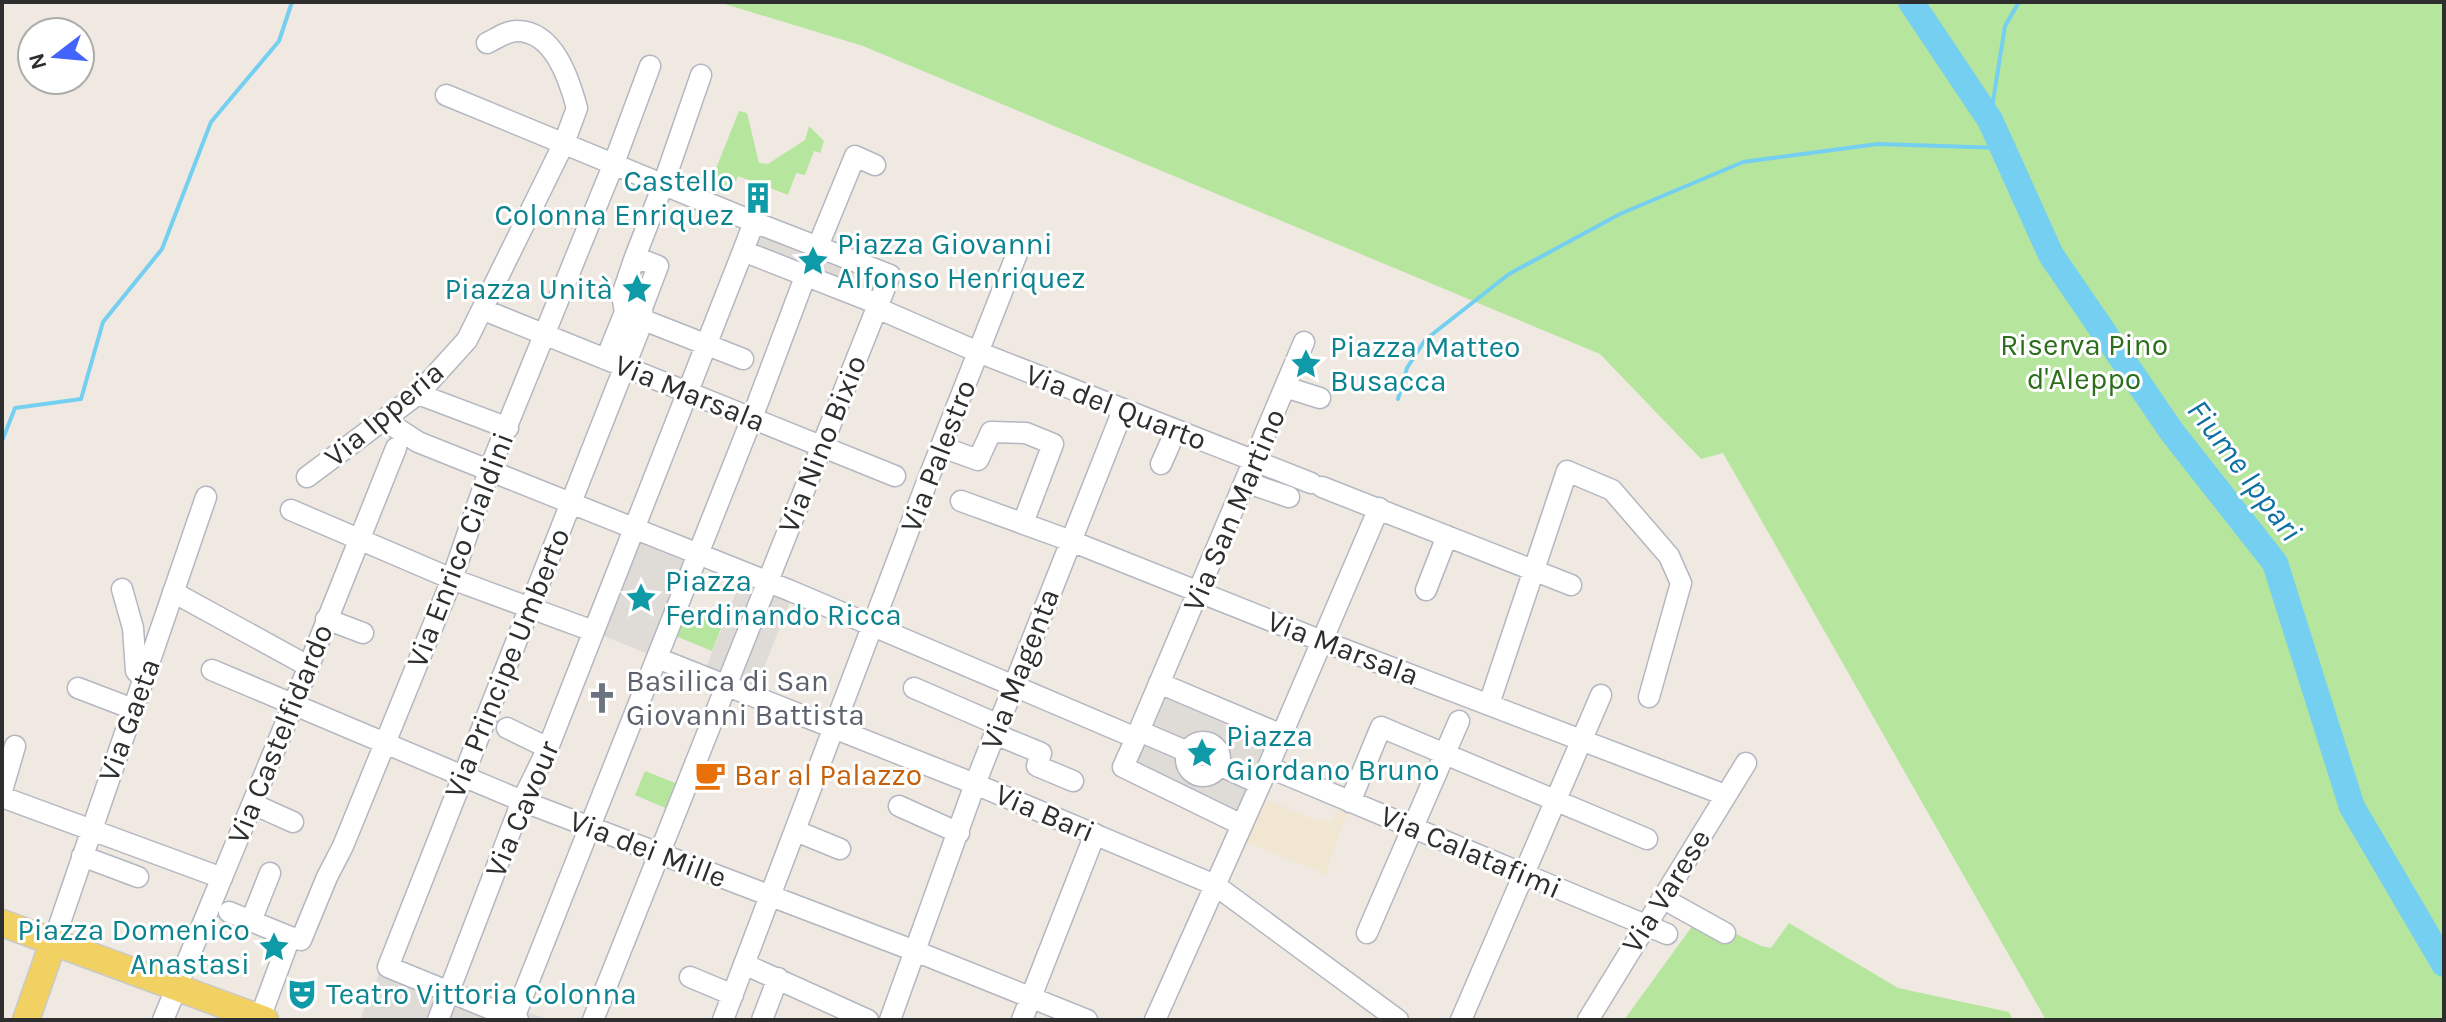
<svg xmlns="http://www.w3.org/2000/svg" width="2446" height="1022" font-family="Karla,sans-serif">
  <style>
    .education { fill: #f0e6d1 }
    .green { fill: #b6e59e }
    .plaza { fill: #dfdcd8 }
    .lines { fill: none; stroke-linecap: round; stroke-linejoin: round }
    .stream { stroke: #75cff0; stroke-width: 4 }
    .river { stroke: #75cff0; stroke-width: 26 }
    .minor-casing { stroke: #b4b7c1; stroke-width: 23 }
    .major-casing { stroke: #c9c9c9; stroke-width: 29 }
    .minor { stroke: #fff; stroke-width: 20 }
    .major { stroke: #f2d163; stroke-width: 26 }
    .labels { text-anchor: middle; stroke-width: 6; stroke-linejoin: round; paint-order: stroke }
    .culture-label { font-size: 30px; fill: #0d838f; stroke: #fff; text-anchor: start }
    .park-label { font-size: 30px; fill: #2c6e1b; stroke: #fff }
    .street-label { font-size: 30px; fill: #2e2e2e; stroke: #fff }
    .worship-label { font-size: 30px; fill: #5b616d; stroke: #fff; text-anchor: start }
    .food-label { font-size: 30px; fill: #c56008; stroke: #fff; text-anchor: start }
    .water-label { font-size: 32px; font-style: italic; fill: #0d6fa3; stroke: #fff }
  </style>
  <rect width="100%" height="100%" fill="#efe9e1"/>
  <path class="education" d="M1263 798 1317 821 1319 818 1331 823 1337 809 1347 814 1327 866 1329 868 1327 875 1244 841Z"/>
  <path class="green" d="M718 2H2444V1020H2046L1723 453 1701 459 1600 354 863 46Z
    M739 111 747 113 759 163 768 164 805 140 809 126 824 141 820 153 814 151 805 175 796 173 788 195 738 176 731 193 709 186Z
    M683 610 722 626 712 651 673 635Z
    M645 771 680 785 670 810 635 795Z
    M1696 921 1730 942 1734 933 1761 946 1771 948 1789 923 1898 988 2009 1012 2013 1020H1624Z"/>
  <path class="plaza" d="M748 220 885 263 902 271 889 303 865 311 740 260Z
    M628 515 703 543 661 668 648 654 599 634 586 619Z
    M744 572 794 592 753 695 703 675Z
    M1151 675 1162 677 1284 730 1247 834 1113 772Z
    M384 956 510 1006 550 1020H360L369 997 372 995Z"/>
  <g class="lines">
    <path class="stream" d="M1990 120 2005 26 2019 2
      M1398 399 1407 368 1425 340 1509 274 1620 214 1743 162 1878 144 2003 148
      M2 441 15 408 81 399 103 322 162 249 211 122 279 41 292 2"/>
    <path class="river" d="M1911 2 1990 120 2051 255 2172 432 2275 563 2352 807 2444 964"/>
    <defs>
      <path id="minor" d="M446 95 754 222 743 251 873 302 877 308 978 352 1311 483
        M484 310 895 476
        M631 315 743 359
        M606 359 625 312 622 295 635 257 663 185 701 75
        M1285 387 1320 398
        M418 394 508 428
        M384 420 418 442 791 591 1136 738 1304 342
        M942 447 978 460 991 432 1026 433 1053 444 1023 523
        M1161 464 1176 430
        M307 477 418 394 467 340 564 143 577 108C569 79 554 31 517 31 506 31 496 39 487 43
        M1245 482 1289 497
        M1322 487 1571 585
        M961 501 1071 541 1322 641 1725 795
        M1379 508 1268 767 1667 934
        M291 510 452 579 593 631
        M122 589 133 628 136 671 143 678
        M1426 590 1447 536
        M173 592 308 666
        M326 619 363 633
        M657 658 975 784 1215 885 1398 1020
        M212 670 522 801 915 951 1087 1020
        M1159 683 1282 735
        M78 688 133 709
        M914 688 999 725
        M1489 704 1567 471 1612 490 1669 556 1681 583 1649 697
        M507 728 548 748
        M1139 731 1188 752
        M995 734 1041 753 1037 766 1073 781
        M1136 738 1123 767 1242 825
        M1186 759a17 17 0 1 1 34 0a17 17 0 1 1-34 0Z
        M1219 765 1260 784
        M2 791 15 746
        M2 797 222 878
        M1350 802 1381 727 1647 839
        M253 804 293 822
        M899 806 959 833
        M796 831 840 849
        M82 856 138 877
        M1662 898 1725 933
        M229 912 290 937
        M251 921 270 873
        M1367 933 1459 721
        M53 943 206 497
        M744 964 868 1020
        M690 977 733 995
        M260 1018 290 937 301 940 327 877 343 846 452 579 490 468 614 163 650 66
        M514 1018 752 418 802 285 855 156 875 165
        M163 1020 294 703 396 448
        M438 1020 522 801 548 748 743 251
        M518 1020 388 967 643 320 642 308 658 266 635 257
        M593 1020 890 275 754 222
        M723 1020 925 487 1018 251
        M762 1020 778 978
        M890 1020 975 784 1123 410
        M1022 1020 1095 834
        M1155 1020 1268 767
        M1461 1020 1601 695
        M1588 1020 1746 763"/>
      <path id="major" d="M2 923 265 1020
        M26 1020 53 943"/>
    </defs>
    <use href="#minor" class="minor-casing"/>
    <use href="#major" class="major-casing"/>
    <use href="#minor" class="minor"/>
    <use href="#major" class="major"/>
  </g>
  <defs>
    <symbol id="building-bare" viewBox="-9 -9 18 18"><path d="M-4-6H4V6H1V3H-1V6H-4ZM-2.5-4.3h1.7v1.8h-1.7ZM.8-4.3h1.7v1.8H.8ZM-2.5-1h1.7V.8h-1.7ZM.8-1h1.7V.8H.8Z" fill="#0f9aa8" stroke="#fff" stroke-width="2.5" paint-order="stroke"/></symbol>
    <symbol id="sight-bare" viewBox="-9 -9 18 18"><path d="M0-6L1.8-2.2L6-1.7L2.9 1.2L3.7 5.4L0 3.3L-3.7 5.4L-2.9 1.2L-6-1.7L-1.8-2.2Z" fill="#0f9aa8" stroke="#fff" stroke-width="2.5" paint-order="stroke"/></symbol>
    <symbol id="church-bare" viewBox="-9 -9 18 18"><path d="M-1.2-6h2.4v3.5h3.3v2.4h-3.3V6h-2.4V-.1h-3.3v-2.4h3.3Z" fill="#6b7280" stroke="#fff" stroke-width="2.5" paint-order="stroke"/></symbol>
    <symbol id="cafe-bare" viewBox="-9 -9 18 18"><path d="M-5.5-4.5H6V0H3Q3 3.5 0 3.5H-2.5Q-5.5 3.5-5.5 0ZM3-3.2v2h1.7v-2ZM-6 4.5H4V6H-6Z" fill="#e8710a" stroke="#fff" stroke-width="2.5" paint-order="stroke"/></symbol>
    <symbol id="theatre-bare" viewBox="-9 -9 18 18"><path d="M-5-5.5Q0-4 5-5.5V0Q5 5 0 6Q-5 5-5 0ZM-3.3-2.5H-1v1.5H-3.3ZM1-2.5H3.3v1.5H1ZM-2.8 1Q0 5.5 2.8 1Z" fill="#0f9aa8" stroke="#fff" stroke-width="2.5" paint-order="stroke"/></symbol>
  </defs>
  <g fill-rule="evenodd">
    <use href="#building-bare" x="736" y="176" width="44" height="44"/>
    <use href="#sight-bare" x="791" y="239" width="44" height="44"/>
    <use href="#sight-bare" x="615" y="267" width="44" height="44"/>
    <use href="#sight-bare" x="1284" y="342" width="44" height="44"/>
    <use href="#sight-bare" x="619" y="576" width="44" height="44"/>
    <use href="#church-bare" x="580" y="676" width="44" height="44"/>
    <use href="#sight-bare" x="1180" y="731" width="44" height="44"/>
    <use href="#cafe-bare" x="688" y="753" width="44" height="44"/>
    <use href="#sight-bare" x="252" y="925" width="44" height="44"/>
    <use href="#theatre-bare" x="280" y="972" width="44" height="44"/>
  </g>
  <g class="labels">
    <g class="culture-label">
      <text x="734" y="191" text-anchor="end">Castello<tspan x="734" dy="34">Colonna Enriquez</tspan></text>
      <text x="837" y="254">Piazza Giovanni<tspan x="837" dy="34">Alfonso Henriquez</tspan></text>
      <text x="613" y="299" text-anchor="end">Piazza Unità</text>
      <text x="1330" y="357">Piazza Matteo<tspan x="1330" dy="34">Busacca</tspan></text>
      <text x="665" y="591">Piazza<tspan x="665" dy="34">Ferdinando Ricca</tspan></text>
      <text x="1226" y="746">Piazza<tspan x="1226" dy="34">Giordano Bruno</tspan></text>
      <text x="250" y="940" text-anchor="end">Piazza Domenico<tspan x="250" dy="34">Anastasi</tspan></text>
      <text x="326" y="1004">Teatro Vittoria Colonna</text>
    </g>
    <g class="park-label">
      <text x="2084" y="355">Riserva Pino<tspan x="2084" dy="34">d'Aleppo</tspan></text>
    </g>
    <g class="street-label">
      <text transform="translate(690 393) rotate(22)" y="10">Via Marsala</text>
      <text transform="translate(1116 407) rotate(21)" y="10">Via del Quarto</text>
      <text transform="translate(384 414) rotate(-40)" y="10">Via Ipperia</text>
      <text transform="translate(822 444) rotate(-68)" y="10">Via Nino Bixio</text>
      <text transform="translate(938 456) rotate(-69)" y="10">Via Palestro</text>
      <text transform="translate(1234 510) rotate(-67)" y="10">Via San Martino</text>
      <text transform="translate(460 550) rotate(-69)" y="10">Via Enrico Cialdini</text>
      <text transform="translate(1343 648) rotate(21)" y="10">Via Marsala</text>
      <text transform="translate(507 663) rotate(-68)" y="10">Via Principe Umberto</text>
      <text transform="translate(1020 669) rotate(-69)" y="10">Via Magenta</text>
      <text transform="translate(129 720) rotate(-70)" y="10">Via Gaeta</text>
      <text transform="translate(280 734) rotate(-68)" y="10">Via Castelfidardo</text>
      <text transform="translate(522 809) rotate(-67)" y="10">Via Cavour</text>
      <text transform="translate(1045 813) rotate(23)" y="10">Via Bari</text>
      <text transform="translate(648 849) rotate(21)" y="10">Via dei Mille</text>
      <text transform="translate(1471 852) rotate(23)" y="10">Via Calatafimi</text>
      <text transform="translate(1666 891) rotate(-58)" y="10">Via Varese</text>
    </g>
    <g class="worship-label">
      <text x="626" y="691">Basilica di San<tspan x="626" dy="34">Giovanni Battista</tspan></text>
    </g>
    <g class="food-label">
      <text x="734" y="785">Bar al Palazzo</text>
    </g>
    <g class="water-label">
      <text transform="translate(2245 470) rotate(53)" y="11">Fiume Ippari</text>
    </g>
  </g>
  <rect width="2446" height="1022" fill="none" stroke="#2e2e2e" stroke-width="8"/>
  <g transform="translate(56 56) rotate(254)"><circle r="38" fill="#ffffff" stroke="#ababab" stroke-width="2"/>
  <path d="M0-6L14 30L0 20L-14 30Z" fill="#4264fb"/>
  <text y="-12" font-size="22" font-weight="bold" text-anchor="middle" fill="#2e2e2e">N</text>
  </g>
</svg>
